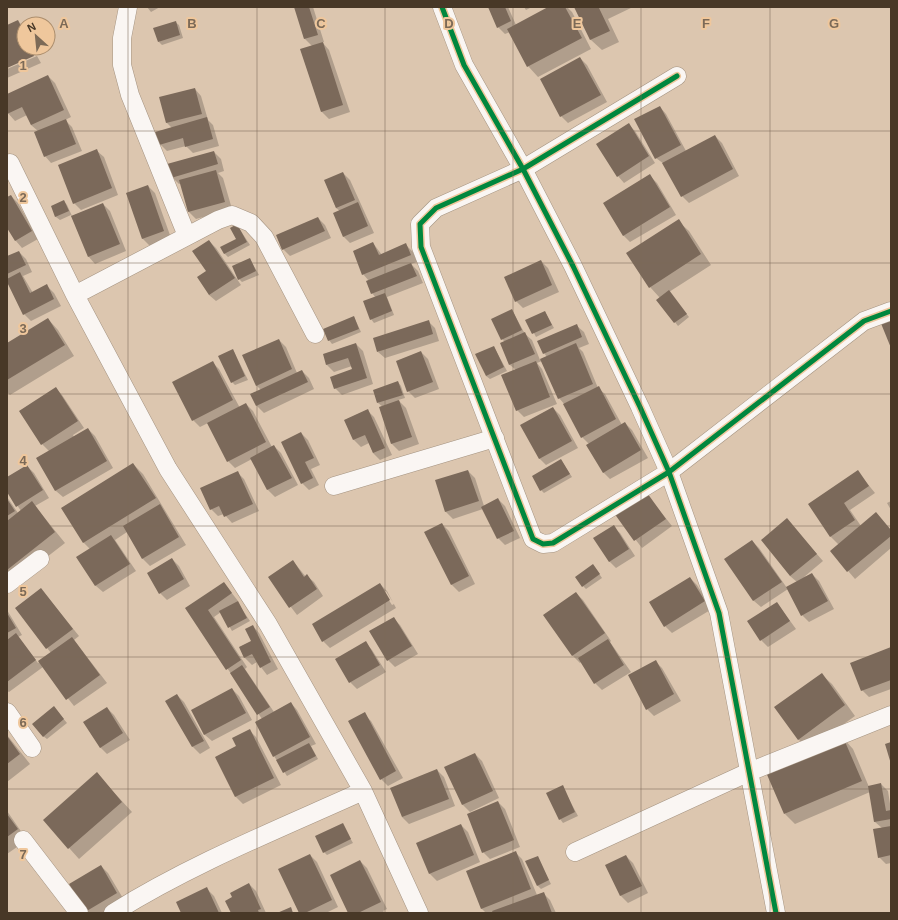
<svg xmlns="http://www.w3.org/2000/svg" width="898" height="920" font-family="Arial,sans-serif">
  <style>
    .shadow { fill: #0003; fill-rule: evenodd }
    .building { fill: #7b695a }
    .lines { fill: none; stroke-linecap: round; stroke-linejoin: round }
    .street-casing { stroke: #a49381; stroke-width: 19 }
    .street { stroke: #faf6f3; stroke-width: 18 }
    .cycleway-casing { stroke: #efc79c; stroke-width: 8 }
    .cycleway { stroke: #00873e; stroke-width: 5 }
    .grid { fill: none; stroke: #7c6a57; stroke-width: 1; stroke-opacity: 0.55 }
    .grid-label { font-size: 13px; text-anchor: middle; font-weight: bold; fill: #7c6a57; stroke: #efc79c; stroke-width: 4; stroke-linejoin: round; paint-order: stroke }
  </style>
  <rect width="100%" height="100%" fill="#dcc6af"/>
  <path class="shadow" d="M147 7H160L151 12Z
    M295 7H313L324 42H322L329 50 350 112 329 119 322 112 312 46 304 38Z
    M489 7H508L516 25 551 7H567L572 12 591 49 538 77 528 66 510 32 505 34 498 27Z
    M524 7H532L526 10Z
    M575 7H633L608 19 619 42 602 50 591 40Z
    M18 21 24 27V48H34L37 54 7 67V26Z
    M175 22 179 25 183 38 162 45 159 42Z
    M37 56 41 63 7 78V69Z
    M580 58 587 65 607 102 568 123 561 116Z
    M48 76 55 83 71 117 65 120 72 127 82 151 51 163 45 156 38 131 31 125 27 115 15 121 7 112V95Z
    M195 89 201 96 208 120 213 125 219 146 193 153 186 146 167 151 160 144 172 128 166 122Z
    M660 107 666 114 686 151 715 136 722 143 739 176 689 203 682 196 664 164 656 158Z
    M629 125 635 131 655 163 624 183 618 176Z
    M97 151 104 157 118 195 81 210 74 203Z
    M214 152 221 159 224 171 218 173 223 178 232 209 196 219 189 212 181 183 179 184 172 177Z
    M343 173 350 180 374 233 350 243 344 237 340 211 336 208 325 181Z
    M650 176 657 183 676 215 630 242 623 235Z
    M148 186 155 193 171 238 150 246 143 239 127 193Z
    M11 196 18 203 38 239 22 248 16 241 7 226V198Z
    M64 201 67 205 72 216 103 204 110 211 126 251 95 264 89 257 71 215 60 220 56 217 52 207Z
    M318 218 325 225 331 238 290 256 283 249Z
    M678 221 689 231 711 265 669 292 689 317 678 326 658 300 660 298 650 287Z
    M237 225 250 245 228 257 224 253 237 239Z
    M209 241 216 248 241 285 216 301 209 295 207 271Z
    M373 243 382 255 406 245 413 252 417 262 411 264 418 271 423 283 387 297 394 315 374 323 371 319 376 298 372 293 369 281 363 274 354 251Z
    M19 252 26 259 32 272 23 276 33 293 47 286 54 293 61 306 31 321 24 314 9 283 7 284V257Z
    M250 259 259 275 242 282 239 279Z
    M541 261 548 268 559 292 523 308 516 301 505 278Z
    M512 310 525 334 532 340 540 360 547 357 544 353 577 326 584 332 589 344 579 348 583 352 598 388 605 394 622 425 625 423 632 430 648 458 610 479 603 472 589 444 582 437 565 405 559 398 542 361 537 363 542 369 557 404 524 417 517 410 516 370 510 365 501 343 505 342 502 339Z
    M545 312 554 328 536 337 527 320Z
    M354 317 361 332 332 344 329 340Z
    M48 319 58 330 74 356 10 395 7 392V345Z
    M428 321 435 328 439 341 385 358 378 352Z
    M279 340 286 347 297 373 302 371 309 378 314 389 264 413 257 406 252 395 261 390 256 385Z
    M356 344 363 351 373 384 342 395 335 388 353 370 352 366 334 372 327 365 324 355Z
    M494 347 507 371 490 379 486 376Z
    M233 350 248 380 235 385 232 382Z
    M421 352 428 359 439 389 415 398 408 391Z
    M212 362 219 369 240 408 246 404 253 411 272 447 274 446 281 453 298 485 275 497 268 490 252 459 235 468 228 461 208 423 200 427 193 420Z
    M398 382 401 386 405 398 398 400 406 408 419 444 399 451 392 444 380 408 383 407 378 403Z
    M56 388 62 395 84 428 73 435 74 437 88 429 95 436 113 468 63 497 56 491 37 458 49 451 42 444 20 411Z
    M553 408 560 415 578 448 546 465 539 458Z
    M367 410 374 417 392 455 380 460 373 453 369 443 361 447 354 440 345 420Z
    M301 433 308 440 320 465 311 469 319 485 309 490 302 483Z
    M561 460 572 477 544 493 541 490Z
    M133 464 143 474 186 545 150 566 143 559 127 532 115 540 136 571 103 592 96 586 78 557 90 549 84 543 62 508Z
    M27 466 34 473 49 498 35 506 65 543 7 588V497L18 513 21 511 7 490V478Z
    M468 471 475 478 484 506 498 499 505 506 520 538 505 545 498 538 483 509 453 519 446 512 436 481Z
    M237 472 244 479 259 511 232 523 224 514 218 516 211 509Z
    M858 472 875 493 850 510 861 526 891 530V548L855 579 831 551 839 545 831 537 809 504Z
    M645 492 672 526 642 548 615 513Z
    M891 501V510L887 503Z
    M787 520 823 561 804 577 812 574 819 581 834 609 809 622 802 615 788 589 761 607 754 601 726 559 752 541 759 548 787 588 797 582 790 576Z
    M442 524 449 531 475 584 459 592 452 585 425 533Z
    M613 527 620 533 635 556 616 568 609 561Z
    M172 559 179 566 190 586 167 600 160 593 149 573Z
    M293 561 306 577 307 576 314 582 323 596 297 615 269 578Z
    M596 569 602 578 586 589 583 586Z
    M690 578 697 585 712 609 672 633 665 626Z
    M224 583 238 601 237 602 250 621 232 631 221 612 214 617 247 667 245 669 274 712 291 703 297 710 316 744 311 746 318 759 287 776 274 756 262 719 186 608Z
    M380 584 387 591 396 608 330 648 323 641ZM383 591H386L394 604 392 605Z
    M41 589 79 636 74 640 107 683 74 706 43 667 9 692 7 691V610L22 635 18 637 38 663 51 653 16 608Z
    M576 593 583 600 611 641 610 642 631 672 602 690 595 683 581 662 580 663 573 656 544 615Z
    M777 603 796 629 768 647 761 640Z
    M393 618 400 625 418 654 395 667 388 660Z
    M253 626 259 633 278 669 267 675 257 662 252 665 245 658 240 647 253 641Z
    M366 643 372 650 386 672 357 689 350 682Z
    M891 649V689L869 697 862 690Z
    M655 661 662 668 681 701 654 716 647 709Z
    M821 674 832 684 855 716 809 749 798 739Z
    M232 689 239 696 252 720 212 741 205 735 193 710Z
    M177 695 184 702 210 748 200 754 193 747 167 701Z
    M107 708 114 715 130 740 107 754 100 747Z
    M57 711 67 723 47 739 43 736Z
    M364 714 371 721 403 778 388 786 381 779Z
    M249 730 256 737 281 785 243 804 236 797 216 757 237 746Z
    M7 735 30 764 7 782Z
    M843 738 853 749 869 787 881 784 888 791 891 810V863L886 864 879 857 882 828 875 822 870 792 795 824 785 814Z
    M475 754 482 761 499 798 470 812 463 805 446 767Z
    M437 770 444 777 455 806 409 824 402 817Z
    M97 774 132 812 79 859 44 820Z
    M562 786 578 816 563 823 560 819Z
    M498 802 505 809 520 847 490 859 483 852Z
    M7 811 27 840 7 854Z
    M342 824 353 843 327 855 324 852Z
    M461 825 468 832 480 862 437 881 430 874 418 844Z
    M515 852 522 859 537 895 543 893 550 900 556 913H486L482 909 467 872Z
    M310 855 317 862 338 907 326 913H301Z
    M626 856 633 863 648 893 628 903 621 896 606 866Z
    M537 857 551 884 541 889 538 886Z
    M360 861 367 868 387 909 383 911 385 913H349Z
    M101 866 108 873 124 900 102 913H88L86 911Z
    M249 884 256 891 266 913H232L233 898Z
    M207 889 214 896 222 913H182Z"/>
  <path class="building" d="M294 7H309L318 35 304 39Z
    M488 7H505L511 21 497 28Z
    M548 7H565L582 38 527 67 507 29Z
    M574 7H601L599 8 610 31 590 40Z
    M18 20 24 33V48H31L34 56 7 68V25Z
    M176 21 180 35 158 42 153 28Z
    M323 42 343 105 321 112 300 49Z
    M580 57 601 95 560 117 540 79Z
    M48 75 64 110 31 125 22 107 7 114V94Z
    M195 88 202 114 166 123 159 97Z
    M660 106 681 145 655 159 634 119Z
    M207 117 213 139 185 147 183 138 159 145 155 132Z
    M66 119 76 144 44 157 34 132Z
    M629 123 649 156 617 177 596 144Z
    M715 135 733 169 681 197 662 163Z
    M97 149 112 188 73 204 58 165Z
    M214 151 218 164 171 178 167 164Z
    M216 170 225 202 188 212 179 180Z
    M343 172 355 200 336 208 324 180Z
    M650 174 670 207 623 236 603 203Z
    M148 185 164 231 142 239 126 193Z
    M11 195 32 231 15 241 7 228V197Z
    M64 200 69 211 55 217 51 206Z
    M358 202 368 226 343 237 333 213Z
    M103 203 120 244 88 257 71 216Z
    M318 217 325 231 282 250 276 235Z
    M679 219 701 254 649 288 626 253Z
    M237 224 247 242 224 254 220 247 236 239 230 228Z
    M209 240 235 278 209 295 197 277 206 271 192 251Z
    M373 242 379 255 406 243 411 255 362 275 353 251Z
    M19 251 26 265 7 274V256Z
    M250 258 256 271 238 280 232 266Z
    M541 260 552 285 515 302 504 277Z
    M411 263 417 276 371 294 366 281Z
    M20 272 30 293 47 284 54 299 23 315 7 282V279Z
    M669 290 687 314 674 323 656 300Z
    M385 293 392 311 370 320 363 301Z
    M512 309 522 330 501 340 491 319Z
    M545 311 552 325 532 334 525 320Z
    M354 316 359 329 328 341 323 329Z
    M891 317V348L880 321Z
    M48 318 65 345 7 380V343Z
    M429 320 433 334 377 352 373 338Z
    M577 324 582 337 543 354 537 341Z
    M525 332 535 354 509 365 500 343Z
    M279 339 292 369 256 386 242 355Z
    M356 343 367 378 334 389 330 377 352 369 348 358 326 365 323 354Z
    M576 343 593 384 558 399 540 359Z
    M494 346 504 367 486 376 475 354Z
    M233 349 245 376 231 383 218 356Z
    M421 351 433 382 407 392 396 361Z
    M213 361 233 400 192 421 172 382Z
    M536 361 550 397 516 411 501 375Z
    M302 370 308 382 256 406 250 394Z
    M398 381 403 395 377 403 373 390Z
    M599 386 616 419 581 438 563 404Z
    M56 387 78 421 41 445 19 411Z
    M399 400 412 437 391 444 379 407Z
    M246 403 266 442 227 462 207 423Z
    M553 407 572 441 539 459 520 425Z
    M368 409 385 448 373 453 365 435 353 440 344 420Z
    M625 422 641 450 603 473 586 445Z
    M88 428 107 461 55 491 36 458Z
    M301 432 314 458 305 462 313 478 301 484 281 442Z
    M274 445 292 478 267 490 250 458Z
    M561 459 570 474 540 491 532 476Z
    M133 463 156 498 83 543 61 508Z
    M27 465 43 490 16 507 7 492V477Z
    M468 470 479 501 445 512 435 480Z
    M858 470 869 486 844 503 855 520 830 537 808 504Z
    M238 471 253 504 224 517 219 506 210 510 200 488Z
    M645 490 666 519 634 541 614 513Z
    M498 498 514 531 497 539 481 507Z
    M7 499 15 511 7 516Z
    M32 501 55 532 7 570V521Z
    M160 504 179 537 142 559 123 526Z
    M876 512 891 530V536L847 572 830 551Z
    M787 518 817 554 790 576 761 540Z
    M442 523 469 576 451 585 424 532Z
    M614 525 629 549 609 562 593 538Z
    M111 535 130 564 95 586 76 557Z
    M752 540 782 582 753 601 724 559Z
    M172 558 184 579 159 594 147 573Z
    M293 560 304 577 307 574 317 589 289 608 268 577Z
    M593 564 600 574 582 587 575 577Z
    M812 573 828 601 801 616 786 587Z
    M690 577 705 601 664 627 649 602Z
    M224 582 232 593 208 610 241 660 226 670 185 608Z
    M380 583 390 600 322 642 312 624Z
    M41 588 73 629 46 649 15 608Z
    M576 592 605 633 572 656 543 615Z
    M238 601 247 618 228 628 219 611Z
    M777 602 790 621 760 641 747 621Z
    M7 613 16 628 7 633Z
    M394 617 412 646 387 661 369 631Z
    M253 625 271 662 260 668 252 654 244 658 239 647 251 641 245 629Z
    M16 633 36 660 7 682V640Z
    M72 637 100 675 66 700 38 661Z
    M608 639 624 665 594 684 578 658Z
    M366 641 380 665 349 683 335 659Z
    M891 647V680L861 691 850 663Z
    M656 660 674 694 646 710 628 675Z
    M242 665 270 707 257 715 230 673Z
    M822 673 845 705 798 740 774 707Z
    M232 688 246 713 204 735 191 710Z
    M177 694 204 741 192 747 165 701Z
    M291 702 310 737 273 757 255 722Z
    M54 706 64 719 43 737 32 724Z
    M107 707 123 733 100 748 83 722Z
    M365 712 396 771 380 780 348 721Z
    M250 729 274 778 235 797 215 757 236 746 232 738Z
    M7 736 20 754 7 764Z
    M843 737 862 781 784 814 765 770Z
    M891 742V764L885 744Z
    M309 743 316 756 283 773 276 760Z
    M475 753 493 791 462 805 444 767Z
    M437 769 449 799 402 817 390 788Z
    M97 772 122 802 68 849 43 820Z
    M881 783 886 811 891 810V819L874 822 868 786Z
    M563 785 575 812 559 820 546 793Z
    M498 801 514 840 482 853 467 814Z
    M7 814 18 829 7 837Z
    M343 823 351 839 323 853 315 836Z
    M461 824 474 855 429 874 416 843Z
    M891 826V855L878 858 873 829Z
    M516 851 531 889 481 909 466 871Z
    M310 854 332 900 305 913H299L278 869Z
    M626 855 642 886 620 896 605 865Z
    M538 856 549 880 537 886 525 861Z
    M360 860 381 902 358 913H348L330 875Z
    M101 865 117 893 85 912 69 884Z
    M249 883 261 909 258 910 259 913H231L225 901 232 897 230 893Z
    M207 887 219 913H181L176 902Z
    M544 892 552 913H493L492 911Z
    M291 907 293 913H277Z"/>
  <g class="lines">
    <defs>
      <path id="street" d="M128 7 122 38V65L130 95 187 236
        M442 7 464 65 523 169 573 266 640 407 669 472 719 613 776 913
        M677 76 523 169 436 208 420 224 421 247 533 539 543 544 553 543 669 472 864 321 891 311
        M10 163 75 295 168 469 268 624 363 791 419 913
        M75 295 218 220 232 215 251 223 264 237 315 334
        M334 486 495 438
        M7 584 40 559
        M7 712 32 748
        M23 840 79 913
        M575 852 749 772 891 715
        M113 913C191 864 279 829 363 791"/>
    </defs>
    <use href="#street" class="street-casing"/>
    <use href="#street" class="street"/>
    <defs>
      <path id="cycleway" d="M442 7 464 65 523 169 573 266 640 407 669 472 719 613 776 913
        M677 76 523 169 436 208 420 224 421 247 533 539 543 544 553 543 669 472 864 321 891 311"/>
    </defs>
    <use href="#cycleway" class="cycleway-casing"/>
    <use href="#cycleway" class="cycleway"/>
  </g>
  <path class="grid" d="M128 7V913M257 7V913M385 7V913M513 7V913M641 7V913M770 7V913M7 131H891M7 263H891M7 394H891M7 526H891M7 657H891M7 789H891"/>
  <g class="grid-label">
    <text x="64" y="28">A</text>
    <text x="192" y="28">B</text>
    <text x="321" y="28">C</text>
    <text x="449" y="28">D</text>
    <text x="577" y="28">E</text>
    <text x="706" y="28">F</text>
    <text x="834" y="28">G</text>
    <text x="23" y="70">1</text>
    <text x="23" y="202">2</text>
    <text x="23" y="333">3</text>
    <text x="23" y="465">4</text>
    <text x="23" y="596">5</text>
    <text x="23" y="727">6</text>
    <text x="23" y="859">7</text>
  </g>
  <rect width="898" height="920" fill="none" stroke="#483827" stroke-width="16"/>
  <g transform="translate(36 36) rotate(333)"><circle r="19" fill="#efc79c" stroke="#ac8e6d"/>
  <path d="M0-3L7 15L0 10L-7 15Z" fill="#7c6a57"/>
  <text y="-6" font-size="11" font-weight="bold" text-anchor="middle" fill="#483827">N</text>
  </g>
</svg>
